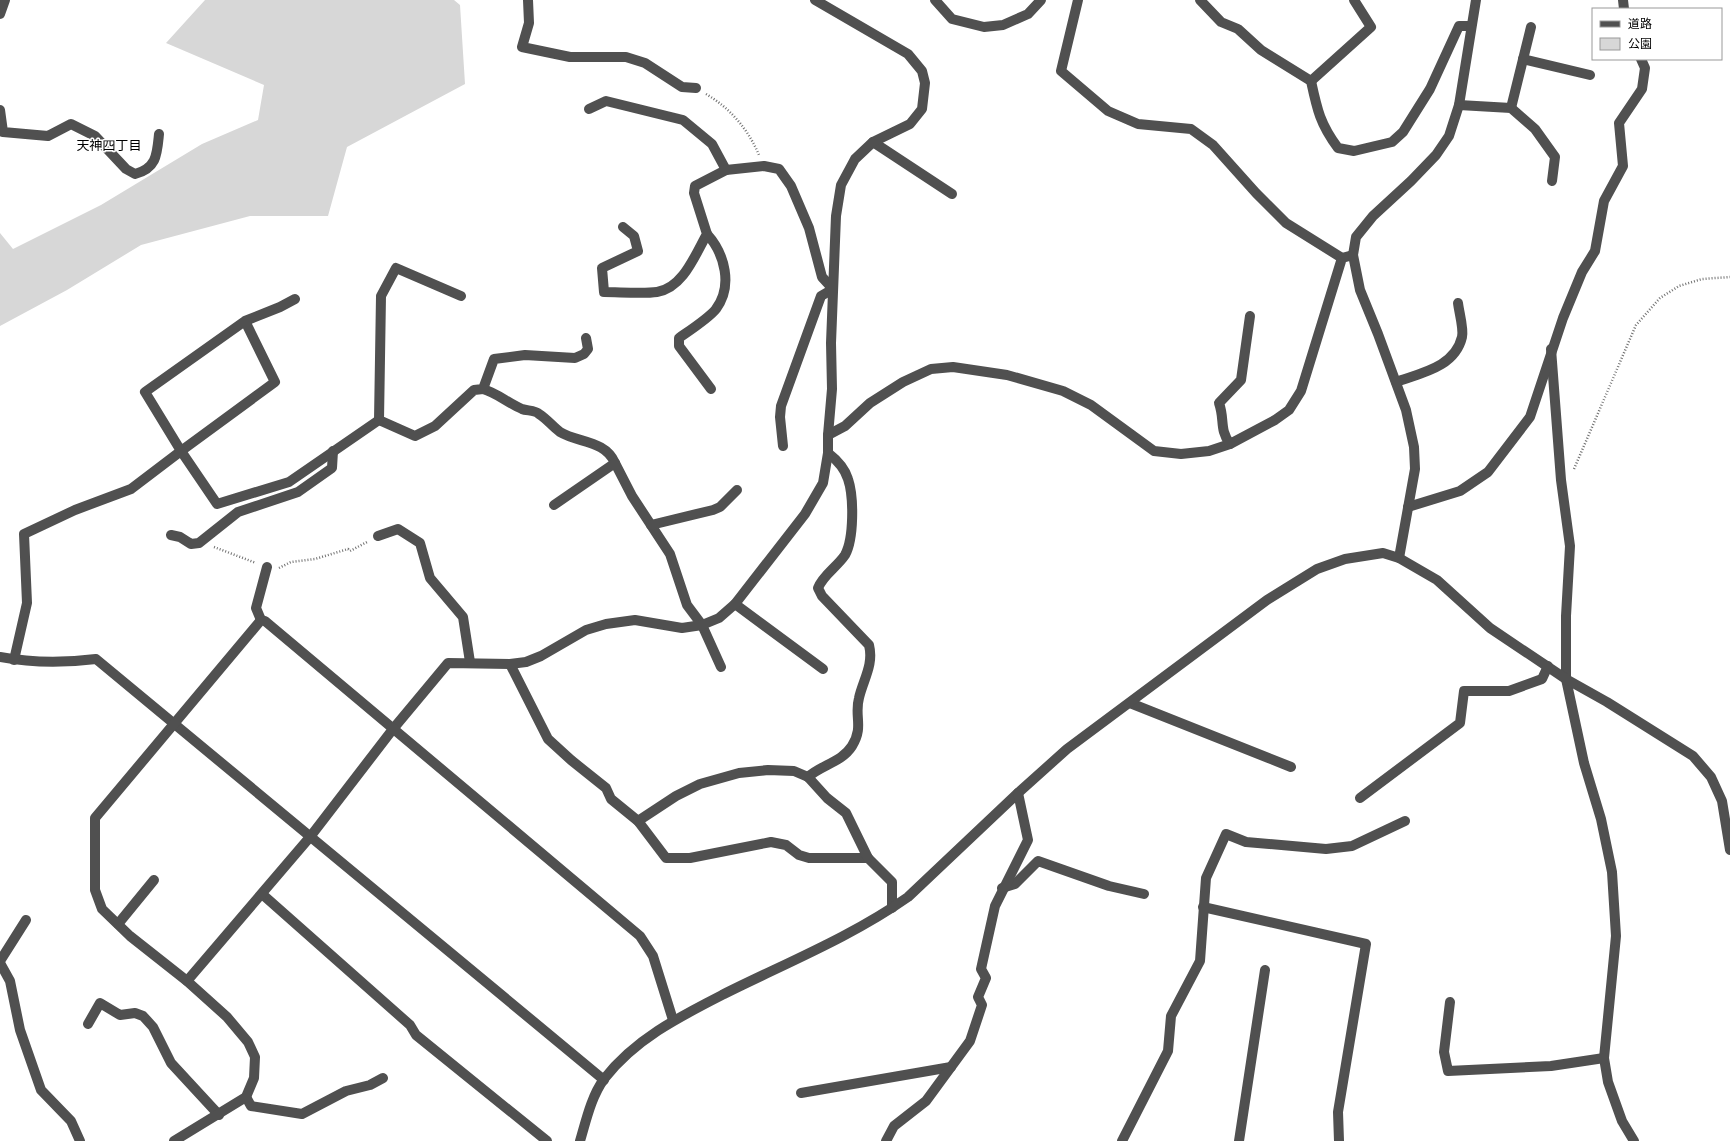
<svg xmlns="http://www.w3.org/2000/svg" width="1730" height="1141" viewBox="0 0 1730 1141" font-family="Raleway,'Noto Sans JP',sans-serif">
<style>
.green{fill:#d7d7d7}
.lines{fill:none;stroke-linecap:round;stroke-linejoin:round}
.path{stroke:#727272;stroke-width:2.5;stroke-dasharray:1 2;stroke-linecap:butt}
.minor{stroke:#505050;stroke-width:10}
.labels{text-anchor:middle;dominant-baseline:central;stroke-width:3;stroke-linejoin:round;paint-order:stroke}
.neighbourhood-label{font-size:13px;fill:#000;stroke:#fff}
</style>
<rect width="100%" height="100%" fill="#fff"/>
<path class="green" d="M205,0h249l6,5 5,79 -118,63 -19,69h-78l-109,29 -74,45 -67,36v-93l13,16 88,-44 101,-61 56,-24 6,-35 -98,-42z"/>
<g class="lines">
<g class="path">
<path d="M706,94c24,14 42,35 53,61"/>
<path d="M1574,469l62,-144 24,-27 19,-12 23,-7 28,-2"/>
<path d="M214,547l42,16"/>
<path d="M279,568l12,-6 24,-3 33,-10 2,2 17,-9"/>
</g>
<g class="minor">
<path d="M528,0l1,23 -7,24 48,10h56l19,6 37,24 14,1"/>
<path d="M935,0l17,19 32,8 19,-2 25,-11 13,-14"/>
<path d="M1078,0l-17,71 47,40 30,13 53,5 22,16 43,48 30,30 56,35"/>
<path d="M1200,0l21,22 17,7 23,21 50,31c6,28 9,43 27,67l16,3 38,-9 11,-10 27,-43 29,-63h12"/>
<path d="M1623,0l1,9"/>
<path d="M0,14l5,-14"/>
<path d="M1523,59l67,16"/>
<path d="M1311,81l60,-54 -17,-27"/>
<path d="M1459,105l52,3 24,21 20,28 -3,24"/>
<path d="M1511,108l20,-81"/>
<path d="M589,109l17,-8 77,19 29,24 14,26"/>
<path d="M0,110l3,22 45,4 23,-12 24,12 31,33 9,5c22,-6 22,-20 24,-40"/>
<path d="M873,142l79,52"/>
<path d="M623,227l11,9 4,15 -36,17 2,24c15,0 39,2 53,0 26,-4 38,-37 50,-58l-13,-41 1,-7 31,-16 38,-4 15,3 12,17 18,42 13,49 11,12 -12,7 -40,110 -1,11 3,29"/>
<path d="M707,234c18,20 26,52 9,75 -7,9 -27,22 -37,29v8l32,43"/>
<path d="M245,321l30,61 -94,69 -36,-59 100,-71 35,-14 15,-8"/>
<path d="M1551,349l10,131 9,66 -4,70v63l18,84 17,56 11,53 4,64 -12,122 4,24 14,39 12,20"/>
<path d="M1396,382c25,-9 59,-15 66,-45 2,-8 -3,-25 -4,-34"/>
<path d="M483,389c14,4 25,14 39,20 5,2 13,1 17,5 8,5 13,12 21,18 18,11 45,8 55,31"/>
<path d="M379,420l36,16 20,-10 39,-36 9,-1 11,-30 31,-4 50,3 9,-4 4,-5 -2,-11"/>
<path d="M828,435l17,-9 25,-23 33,-21 28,-13 22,-2 54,8 56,16 28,14 63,46 27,3 28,-3 21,-7 45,-24 14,-10 12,-19 41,-133 11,-3"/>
<path d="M1230,444c-11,-15 -5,-24 -11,-41l22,-23 9,-64"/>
<path d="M554,505l61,-42 17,33 38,58 17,51 15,20 19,42"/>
<path d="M1408,507l52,-16 28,-19 42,-55 33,-99 19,-46 13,-21 9,-50 19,-35 -4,-43 23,-34 3,-21 -4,-9"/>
<path d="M651,525l62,-15 7,-3 17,-17"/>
<path d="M171,535l9,2 11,7 8,-1 39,-31 60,-20 34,-24 1,-17"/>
<path d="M378,536l20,-7 22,14 10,35 33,39 7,45"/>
<path d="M1399,558l16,-89 -1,-22 -8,-37 -28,-76 -18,-44 -7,-35 3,-18 17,-21 38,-35 25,-26 13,-19 10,-31 17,-105"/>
<path d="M735,604l88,65"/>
<path d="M261,620l-5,-12 11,-41"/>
<path d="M0,657c32,6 64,6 96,2l508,421"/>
<path d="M14,660l13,-57 -3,-69 51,-24 56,-21 50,-38 36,53 72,-22 90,-62 2,-124 15,-28 65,28"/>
<path d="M510,664l38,75 23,21 35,28 5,11 27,22 28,37h24l81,-16 15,3 13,10 10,3h59l24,24v26"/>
<path d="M1130,703l161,64"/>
<path d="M808,777c13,-12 34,-15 44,-31 12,-19 2,-30 7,-48 4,-18 15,-33 10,-53l-47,-49 -4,-8c5,-13 19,-21 27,-33 9,-16 9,-58 3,-76 -3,-10 -11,-19 -20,-26"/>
<path d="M1360,798l100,-75 4,-32h45l33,-12 6,-13"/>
<path d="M638,821l38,-25 24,-12 39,-11 29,-3 26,1 14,6 19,21 19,15 22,45"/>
<path d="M1002,888l13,-4 23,-23 71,25 35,8"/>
<path d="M262,894l148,131 6,10 131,106"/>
<path d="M1203,907l163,37 -28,168 1,29"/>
<path d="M118,924l36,-44"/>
<path d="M0,961l26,-41"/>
<path d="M0,963l10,18 10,49 21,60 30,31 9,20"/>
<path d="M187,981l123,-144 83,-108 55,-66 62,1 16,-2 15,-6 45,-26 20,-6 29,-4 47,8 20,-3 17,-7 16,-14 70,-90 18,-31 5,-30v-18l4,-46 -1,-46 5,-127 5,-31 14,-26 18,-17 37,-18 12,-15 3,-26 -3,-12 -14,-17 -93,-54"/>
<path d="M1450,1002l-6,50 4,19 103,-5 53,-8"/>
<path d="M88,1024l12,-21 20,12 15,-2 8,3 10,11 18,36 48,52"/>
<path d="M801,1093l150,-26"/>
<path d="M246,1097l5,9 51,8 44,-23 24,-6 13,-7"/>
<path d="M174,1141l72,-44 8,-19 1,-21 -7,-15 -21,-25 -40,-36 -57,-45 -28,-27 -7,-19v-72l166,-198 4,1 375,315 13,20 20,64"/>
<path d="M580,1141c6,-20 11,-44 24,-62 31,-40 75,-62 120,-85 62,-31 127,-57 184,-97l110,-104 49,-44 200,-149 50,-31 28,-10 38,-6 16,5 38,22 53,48 76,51 41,23 86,54 18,21 11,24 8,49"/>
<path d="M886,1141l8,-15 32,-25 44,-60 12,-36 -4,-8 8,-19 -5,-9 14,-63 33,-66 -10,-47"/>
<path d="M1122,1141l46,-90 3,-35 29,-55 6,-83 20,-44 20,8 80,7 26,-3 53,-25"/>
<path d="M1239,1141l26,-171"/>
</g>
</g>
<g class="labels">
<g class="neighbourhood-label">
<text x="109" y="145">天神四丁目</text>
</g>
</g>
<rect x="1592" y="8" width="130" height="52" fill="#ffffff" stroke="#999999"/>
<rect x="1600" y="21" width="20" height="6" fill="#505050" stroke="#999999"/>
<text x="1628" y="28" font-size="12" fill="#000000">道路</text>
<rect x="1600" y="38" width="20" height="12" fill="#d7d7d7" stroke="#999999"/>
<text x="1628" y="48" font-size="12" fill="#000000">公園</text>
</svg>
